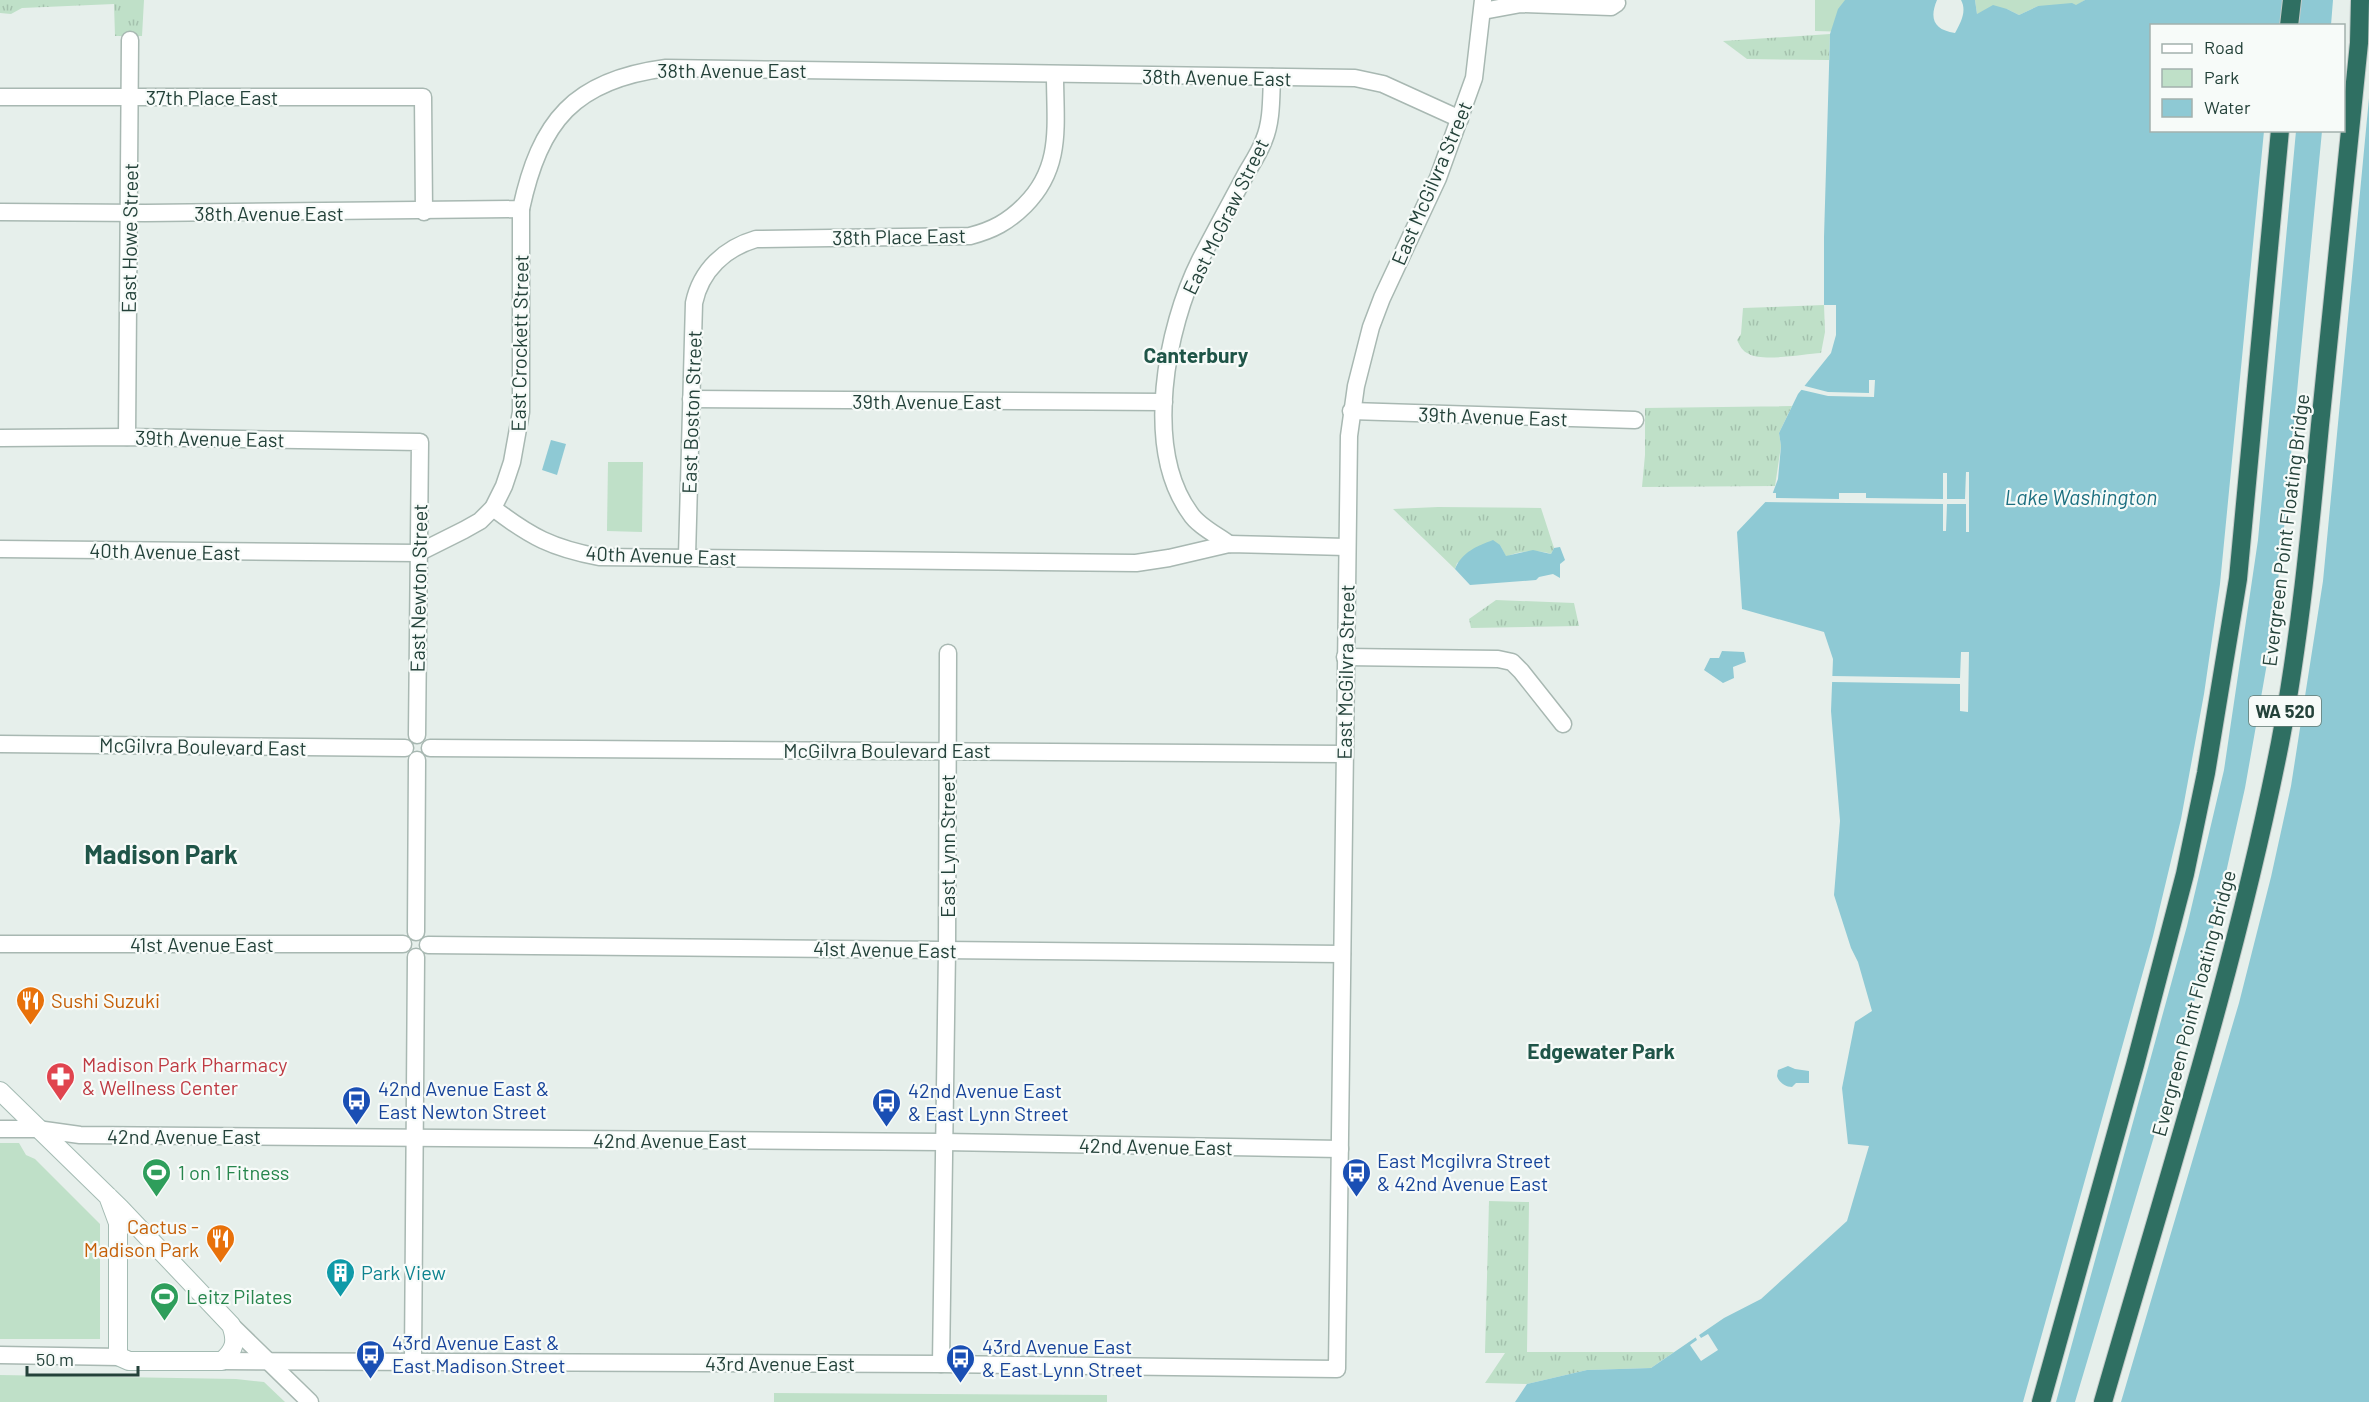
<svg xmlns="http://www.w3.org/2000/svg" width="2369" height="1402" viewBox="0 0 2369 1402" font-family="Barlow,sans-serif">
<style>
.grass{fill:url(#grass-tufts)}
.green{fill:#bfe0c8}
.water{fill:#8ec9d4;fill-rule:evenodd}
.pier{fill:#e6efeb}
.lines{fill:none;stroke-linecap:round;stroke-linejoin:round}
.street-casing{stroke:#a8b8b2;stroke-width:19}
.secondary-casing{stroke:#a4bbb3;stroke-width:20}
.highway-casing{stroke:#c2cac8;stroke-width:20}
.street{stroke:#fff;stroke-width:16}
.secondary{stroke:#fff;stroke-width:18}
.highway{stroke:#2f6f62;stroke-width:18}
.labels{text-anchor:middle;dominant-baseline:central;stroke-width:4.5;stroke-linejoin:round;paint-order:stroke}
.shield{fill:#f7fbf9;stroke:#637a73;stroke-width:1.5}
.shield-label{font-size:18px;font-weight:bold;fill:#24423a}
.street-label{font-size:20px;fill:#24423a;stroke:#f7fbf9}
.food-label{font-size:20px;fill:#c56008;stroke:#f7fbf9;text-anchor:start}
.health-label{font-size:20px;fill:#be3a42;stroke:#f7fbf9;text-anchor:start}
.transit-label{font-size:20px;fill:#164399;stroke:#f7fbf9;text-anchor:start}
.leisure-label{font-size:20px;fill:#27864d;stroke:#f7fbf9;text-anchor:start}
.culture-label{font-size:20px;fill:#0d838f;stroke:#f7fbf9;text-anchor:start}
.neighbourhood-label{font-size:21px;font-weight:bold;fill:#1f5548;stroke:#f7fbf9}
.water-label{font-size:21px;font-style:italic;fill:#1c6f80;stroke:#f7fbf9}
.district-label{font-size:26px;font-weight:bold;fill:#1f5548;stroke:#f7fbf9}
</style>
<defs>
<pattern id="grass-tufts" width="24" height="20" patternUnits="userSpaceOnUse" patternTransform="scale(1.5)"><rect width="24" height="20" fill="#bfe0c8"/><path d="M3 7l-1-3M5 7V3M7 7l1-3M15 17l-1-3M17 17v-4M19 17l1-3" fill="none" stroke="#a4c1ad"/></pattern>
</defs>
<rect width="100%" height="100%" fill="#e6efeb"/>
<g class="grass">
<path d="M0,0h144l-2,36h-27l-1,-32 -92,4 -11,6 -11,-1z"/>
<path d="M1830,34l-1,26 -82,-1 -24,-18z"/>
<path d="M1824,305l1,27 -4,21c-17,1 -58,9 -72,1 -7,-3 -9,-8 -12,-14l4,-6 2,-26z"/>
<path d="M1792,406l-13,27 2,13 -6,40 -133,1 3,-32v-47z"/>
<path d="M1438,507l103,1 13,40 -3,6c-12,-5 -33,-3 -45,3l-6,-12 -43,18 -2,6 -62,-60z"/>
<path d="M1496,600l78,3 5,23 -108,2 -2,-9z"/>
<path d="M1489,1201l40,1 -2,150h147l-23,16 -64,2 -60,14 -42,-1 20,-30h-20z"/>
</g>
<g class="green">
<path d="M1815,0h34v32l-34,-1z"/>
<path d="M1975,0h110l-9,6h-38l-19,9 -12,-6 -30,5z"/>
<path d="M608,462h35l-1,70 -35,-1z"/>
<path d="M0,1143h19l7,12 9,4 65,65v115h-100z"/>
<path d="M0,1375l236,4 28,3 21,20h-285z"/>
<path d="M774,1393l333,2v7h-333z"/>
</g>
<g class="water">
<path d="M1845,0h92c-8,19 -3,30 18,33 6,-11 12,-22 6,-33h14l2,14 16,-9 14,4 12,6 19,-9 34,-3 4,2 9,-5h284v1402h-854l12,-18 60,-14 64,-2 73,-50 37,-19 86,-78 22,-75 -21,-2 -6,-56 13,-66 17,-11 -14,-49 -7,-14 -17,-53 6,-74 -9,-110 2,-52 -9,-27 -82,-23 -5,-77 35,-37 6,-16 3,-33 -2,-13 19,-39 33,-41 5,-18v-30h-12v-68l6,-203 8,-25zM2152,26h192v104h-192z"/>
<path d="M551,440l15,4 -9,31 -15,-5z"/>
<path d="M1493,540l7,5 6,11 27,-6 18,4 3,-6 6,-1 5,13 -5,4v14l-7,-4 -14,3 -3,3 -66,5 -15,-16c7,-17 22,-23 38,-29z"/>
<path d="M1722,651l22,1 2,10 -13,5 1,11 -11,5 -19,-13 6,-12h9z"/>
<path d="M1788,1066l7,3 14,2v12h-13l-4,4c-6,0 -13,-4 -15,-11l1,-6z"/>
</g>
<g class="pier">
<path d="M2333,0h36v98l-46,483 -32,205 -20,91 -32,126 -118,399h-46l119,-400 22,-85 29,-129 24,-136 13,-103 40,-418 22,-1v-104l-13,-1z"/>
<path d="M2264,131h32l-38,409 -34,230 -37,156 -131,476h-33l130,-466 28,-117 23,-125 16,-110z"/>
<path d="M1869,380h6l-1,17 -46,-1 -30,-7 3,-4 27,7 41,1z"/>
<path d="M1966,472h3v60h-3v-28h-19l-1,27h-3v-27l-181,-2 7,-9h7v5l63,1v-6h27v5l77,1v-26h4v26h18z"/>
<path d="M1961,652h8l-1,60 -8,-1v-27l-128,-2v-6l128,2z"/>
<path d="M1697,1332l4,6 7,-4 10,16 -17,11 -11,-16 7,-5 -3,-6z"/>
</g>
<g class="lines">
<defs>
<g id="street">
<path d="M1483,11l38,-7 90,3 6,-4"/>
<path d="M0,97h423l1,115"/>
<path d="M0,212l145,1 376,-4c19,-88 53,-129 145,-141l689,10 28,6 77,35"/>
<path d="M691,399l473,3"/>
<path d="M1351,411l284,9"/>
<path d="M127,437l3,-397"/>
<path d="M0,438l127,-1 293,5 -3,293"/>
<path d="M493,508c38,29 59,40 106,49l537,6 33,-5 60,-14 117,3"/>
<path d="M1229,544c-12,-9 -31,-18 -39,-31 -47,-65 -24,-185 10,-253 15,-29 31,-58 47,-88 6,-10 13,-21 17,-32 8,-19 7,-42 8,-63"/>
<path d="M0,549l418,4 46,-23 16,-9 13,-13 11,-22 8,-24 9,-50v-203"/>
<path d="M687,556l7,-253c7,-33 31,-55 62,-64l214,-3c23,-6 38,-14 55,-31 38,-38 30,-80 30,-130"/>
<path d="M1345,657l153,2 14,3 9,9 42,53"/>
<path d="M0,744l405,4"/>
<path d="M430,748l914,6"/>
<path d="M416,932l1,-172"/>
<path d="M0,944h403"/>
<path d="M428,945l914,9"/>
<path d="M0,1129h37l43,6 863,7 397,7"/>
<path d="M231,1325l79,77"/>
<path d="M0,1355l120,2"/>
<path d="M222,1361l719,3 396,5 12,-933 7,-50 15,-59 11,-29 56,-120 36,-100 9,-78"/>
<path d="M413,1361l3,-404"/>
<path d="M941,1364l6,-414 1,-297"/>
</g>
<path id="secondary" d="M0,1091l120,117 111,117c6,16 4,25 -9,36h-93l-9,-4 -2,-5v-129l-10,-27"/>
<g id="highway">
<path d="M2289,26l3,-26"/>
<path d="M2041,1402l94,-337 50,-191 21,-101 32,-194 42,-449"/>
<path d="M2103,1402c63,-219 133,-436 177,-659 20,-105 30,-212 40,-318 13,-127 26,-254 39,-382l1,-43"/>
</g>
</defs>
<use href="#street" class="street-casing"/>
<use href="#secondary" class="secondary-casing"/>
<use href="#highway" class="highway-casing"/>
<use href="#street" class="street"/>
<use href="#secondary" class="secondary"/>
<use href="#highway" class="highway"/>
</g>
<defs>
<symbol id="restaurant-pin" viewBox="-11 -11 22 30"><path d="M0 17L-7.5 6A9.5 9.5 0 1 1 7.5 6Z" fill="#e8710a" stroke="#f7fbf9"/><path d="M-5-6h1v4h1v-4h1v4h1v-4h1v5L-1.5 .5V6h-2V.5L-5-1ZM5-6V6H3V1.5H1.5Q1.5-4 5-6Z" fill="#fff"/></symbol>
<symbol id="pharmacy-pin" viewBox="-11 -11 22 30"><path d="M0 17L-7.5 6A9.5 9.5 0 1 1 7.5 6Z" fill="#e0444e" stroke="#f7fbf9"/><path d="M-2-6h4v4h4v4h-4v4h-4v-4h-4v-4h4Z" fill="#fff"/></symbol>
<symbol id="bus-pin" viewBox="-11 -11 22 30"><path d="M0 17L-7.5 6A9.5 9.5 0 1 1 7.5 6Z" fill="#1a4fb4" stroke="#f7fbf9"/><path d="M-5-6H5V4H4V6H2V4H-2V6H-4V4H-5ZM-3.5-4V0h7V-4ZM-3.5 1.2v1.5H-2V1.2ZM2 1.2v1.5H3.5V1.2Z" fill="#fff"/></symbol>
<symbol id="stadium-pin" viewBox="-11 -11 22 30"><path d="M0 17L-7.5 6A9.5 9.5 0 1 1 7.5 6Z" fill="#2e9e5b" stroke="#f7fbf9"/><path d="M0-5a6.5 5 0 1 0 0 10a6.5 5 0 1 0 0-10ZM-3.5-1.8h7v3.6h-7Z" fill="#fff"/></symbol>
<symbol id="building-pin" viewBox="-11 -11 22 30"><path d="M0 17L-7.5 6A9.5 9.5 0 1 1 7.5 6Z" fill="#0f9aa8" stroke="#f7fbf9"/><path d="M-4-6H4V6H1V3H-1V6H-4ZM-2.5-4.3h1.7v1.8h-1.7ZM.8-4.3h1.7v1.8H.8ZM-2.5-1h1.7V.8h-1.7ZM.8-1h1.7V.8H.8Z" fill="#fff"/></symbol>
</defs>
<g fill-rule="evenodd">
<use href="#restaurant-pin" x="14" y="984" width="33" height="45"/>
<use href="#pharmacy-pin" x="44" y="1060" width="33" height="45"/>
<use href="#bus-pin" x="340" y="1084" width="33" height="45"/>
<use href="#bus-pin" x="870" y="1086" width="33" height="45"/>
<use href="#stadium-pin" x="140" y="1156" width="33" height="45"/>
<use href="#bus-pin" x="1340" y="1156" width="33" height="45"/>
<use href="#restaurant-pin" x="204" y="1222" width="33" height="45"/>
<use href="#building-pin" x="324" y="1256" width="33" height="45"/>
<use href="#stadium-pin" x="148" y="1280" width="33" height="45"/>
<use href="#bus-pin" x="354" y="1338" width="33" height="45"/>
<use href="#bus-pin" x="944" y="1342" width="33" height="45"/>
</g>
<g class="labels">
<rect class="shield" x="2249" y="696" width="72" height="30" rx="4.5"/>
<g class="shield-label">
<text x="2285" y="711">WA 520</text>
</g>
<g class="street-label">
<text x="732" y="70">38th Avenue East</text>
<text transform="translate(1217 77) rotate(1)">38th Avenue East</text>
<text x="212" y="97">37th Place East</text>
<text transform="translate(1431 183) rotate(-67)">East McGilvra Street</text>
<text x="269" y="213">38th Avenue East</text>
<text transform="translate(1225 216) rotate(-64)">East McGraw Street</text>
<text transform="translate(899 236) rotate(-1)">38th Place East</text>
<text transform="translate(129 238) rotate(-89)">East Howe Street</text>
<text transform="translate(519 343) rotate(-89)">East Crockett Street</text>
<text x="927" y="401">39th Avenue East</text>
<text transform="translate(691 412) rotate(-88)">East Boston Street</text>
<text transform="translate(1493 416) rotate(2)">39th Avenue East</text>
<text transform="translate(210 438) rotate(1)">39th Avenue East</text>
<text transform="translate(2285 530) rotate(-83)">Evergreen Point Floating Bridge</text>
<text transform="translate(165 551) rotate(1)">40th Avenue East</text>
<text transform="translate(661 555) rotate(2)">40th Avenue East</text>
<text transform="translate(418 588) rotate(-89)">East Newton Street</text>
<text transform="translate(1345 672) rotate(-89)">East McGilvra Street</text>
<text transform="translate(203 746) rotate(1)">McGilvra Boulevard East</text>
<text x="887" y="750">McGilvra Boulevard East</text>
<text transform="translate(947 846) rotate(-90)">East Lynn Street</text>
<text x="202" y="944">41st Avenue East</text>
<text transform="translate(885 949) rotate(1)">41st Avenue East</text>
<text transform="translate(2193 1003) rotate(-75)">Evergreen Point Floating Bridge</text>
<text x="184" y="1136">42nd Avenue East</text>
<text x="670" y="1140">42nd Avenue East</text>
<text transform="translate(1156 1146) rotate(1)">42nd Avenue East</text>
<text x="780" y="1363">43rd Avenue East</text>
</g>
<g class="food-label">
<text x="51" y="1000">Sushi Suzuki</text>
<text x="199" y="1226" text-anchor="end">Cactus -<tspan x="199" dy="23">Madison Park</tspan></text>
</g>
<g class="health-label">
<text x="82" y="1064">Madison Park Pharmacy<tspan x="82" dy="23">&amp; Wellness Center</tspan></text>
</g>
<g class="transit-label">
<text x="378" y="1088">42nd Avenue East &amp;<tspan x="378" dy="23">East Newton Street</tspan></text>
<text x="908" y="1090">42nd Avenue East<tspan x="908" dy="23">&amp; East Lynn Street</tspan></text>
<text x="1377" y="1160">East Mcgilvra Street<tspan x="1377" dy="23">&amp; 42nd Avenue East</tspan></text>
<text x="392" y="1342">43rd Avenue East &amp;<tspan x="392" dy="23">East Madison Street</tspan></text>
<text x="982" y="1346">43rd Avenue East<tspan x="982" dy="23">&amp; East Lynn Street</tspan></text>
</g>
<g class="leisure-label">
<text x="178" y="1172">1 on 1 Fitness</text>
<text x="186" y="1296">Leitz Pilates</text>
</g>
<g class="culture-label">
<text x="361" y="1272">Park View</text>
</g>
<g class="neighbourhood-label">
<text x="1196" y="354">Canterbury</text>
<text x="1601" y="1050">Edgewater Park</text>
</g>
<g class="water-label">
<text x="2081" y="496">Lake Washington</text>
</g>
<g class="district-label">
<text x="161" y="853">Madison Park</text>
</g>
</g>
<rect x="2150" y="24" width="195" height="108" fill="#f7fbf9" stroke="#a3b1ad" stroke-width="1.5"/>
<rect x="2162" y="44" width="30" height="9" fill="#ffffff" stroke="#a3b1ad" stroke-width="1.5"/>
<text x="2204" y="54" font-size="18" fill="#24423a">Road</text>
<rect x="2162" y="69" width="30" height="18" fill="#bfe0c8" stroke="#a3b1ad" stroke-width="1.5"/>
<text x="2204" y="84" font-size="18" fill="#24423a">Park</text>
<rect x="2162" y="99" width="30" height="18" fill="#8ec9d4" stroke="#a3b1ad" stroke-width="1.5"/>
<text x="2204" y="114" font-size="18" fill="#24423a">Water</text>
<path d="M27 1366v9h111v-9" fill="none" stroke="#24423a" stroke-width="3"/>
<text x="36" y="1366" font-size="18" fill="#24423a" stroke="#f7fbf9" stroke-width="4.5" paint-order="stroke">50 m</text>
</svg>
